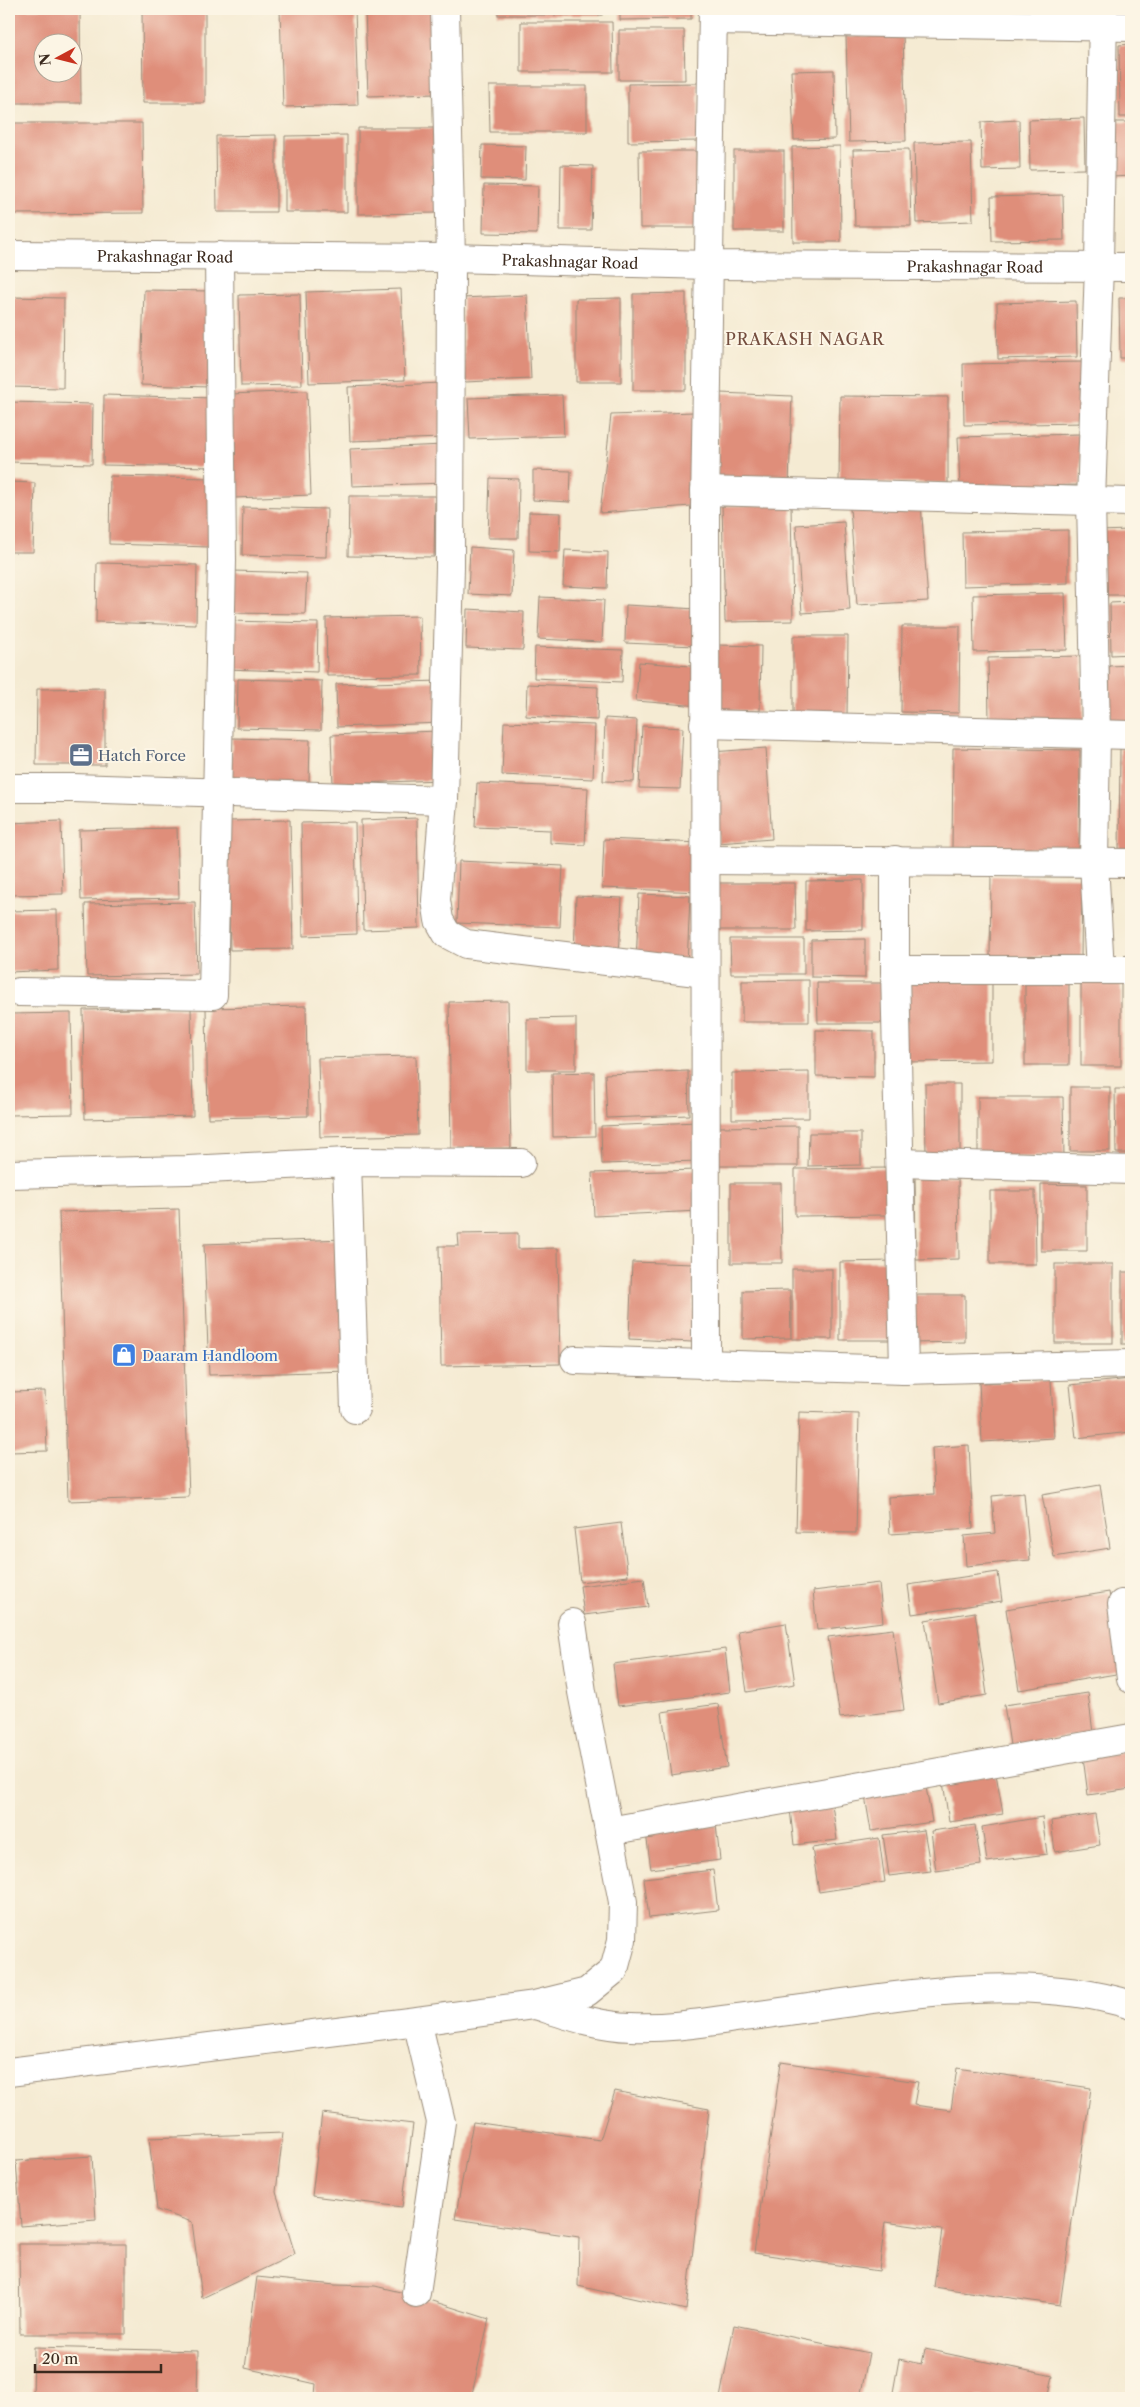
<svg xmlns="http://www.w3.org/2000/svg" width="1140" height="2407" viewBox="0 0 1140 2407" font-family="'Libre Caslon Text',serif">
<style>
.building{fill:#df8e7a;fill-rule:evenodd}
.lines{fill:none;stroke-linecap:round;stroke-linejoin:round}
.minor-casing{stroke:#988a78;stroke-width:30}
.minor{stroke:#fff;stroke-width:28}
.labels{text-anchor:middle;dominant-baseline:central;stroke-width:4;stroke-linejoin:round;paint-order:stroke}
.street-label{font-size:15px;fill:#3b2a1e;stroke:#fcf5e5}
.service-label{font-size:15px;fill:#4e5e75;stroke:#fcf5e5;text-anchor:start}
.shop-label{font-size:15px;fill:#366cbe;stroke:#fcf5e5;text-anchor:start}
.neighbourhood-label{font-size:16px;letter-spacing:1px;fill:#744d3e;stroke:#fcf5e5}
</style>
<rect width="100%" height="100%" fill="#fcf5e5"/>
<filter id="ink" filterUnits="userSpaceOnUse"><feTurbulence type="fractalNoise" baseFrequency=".02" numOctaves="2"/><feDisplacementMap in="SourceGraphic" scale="10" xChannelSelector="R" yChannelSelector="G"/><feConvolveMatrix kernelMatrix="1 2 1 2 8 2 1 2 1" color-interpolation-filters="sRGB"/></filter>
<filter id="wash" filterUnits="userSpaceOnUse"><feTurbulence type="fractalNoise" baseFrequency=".0096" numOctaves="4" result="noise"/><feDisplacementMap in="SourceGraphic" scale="20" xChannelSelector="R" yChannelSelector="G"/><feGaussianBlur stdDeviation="1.12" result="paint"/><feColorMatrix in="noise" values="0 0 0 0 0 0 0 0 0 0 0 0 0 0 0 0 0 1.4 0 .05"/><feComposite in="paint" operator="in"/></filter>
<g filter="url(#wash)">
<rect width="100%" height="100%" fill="#f5ebd3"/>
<g id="blocks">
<g class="building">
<path d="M9,9h71l1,94h-72zM42,42h30v30h-30z"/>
<path d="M142,9h63v94h-62z"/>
<path d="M280,9h75l3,96 -75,2z"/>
<path d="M365,9h67l3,85 -67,2z"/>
<rect x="498" y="9" width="104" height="6"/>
<path d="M620,9h71v10l-71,1z"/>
<path d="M521,22h91l1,50h-92z"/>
<path d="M619,30h65l1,50h-66z"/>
<path d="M903,35l3,106 -57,1 -3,-106z"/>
<path d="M1131,44v73h-11l-1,-72z"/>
<path d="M834,70l1,69 -41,1 -3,-69z"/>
<path d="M698,83l1,58 -71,1v-58z"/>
<path d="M489,86h98v46h-97z"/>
<path d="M1084,118l1,51 -55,1 -1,-50z"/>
<path d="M1019,120l1,49 -38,1 -1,-48z"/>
<path d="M1111,122h20v54l-19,1z"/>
<path d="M9,123h133l1,90 -134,1z"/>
<path d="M358,128h80v85l-80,1z"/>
<path d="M276,135v77h-59l-1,-76z"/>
<path d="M347,135v77h-62v-76z"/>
<path d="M971,142l2,79 -57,2 -2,-80z"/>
<path d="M482,145l44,1 -1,34 -44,-1z"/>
<path d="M840,146l1,96h-48l-1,-95z"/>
<path d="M909,149l2,77h-56l-2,-76z"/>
<path d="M639,151h57l1,77h-57z"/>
<rect x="734" y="151" width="50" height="80"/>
<path d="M561,165l32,1 -2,64h-31z"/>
<path d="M1128,181h3v58h-2z"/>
<path d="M484,185l54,1 -1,48 -54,-1z"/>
<path d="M1063,195l1,45 -72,1 -1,-44z"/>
<path d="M401,289l4,91 -96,3 -3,-91z"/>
<path d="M144,290l68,1 -2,96 -69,-2z"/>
<path d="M686,293v97h-53v-96z"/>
<path d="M300,294l2,91 -61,1 -2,-91z"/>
<path d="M527,295l4,84 -66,3 -3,-84z"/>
<path d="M9,297l55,1 -1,90 -54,-1z"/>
<path d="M621,298v84h-45v-83z"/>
<path d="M1119,298h12v60h-11z"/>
<path d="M1076,301l1,56 -79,2 -1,-56z"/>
<path d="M1084,362l1,61 -121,2 -1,-61z"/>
<path d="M442,383l2,55 -94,3 -2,-54z"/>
<path d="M307,391l4,104 -77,3 -4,-104z"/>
<path d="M720,393l72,3 -3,89 -72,-3z"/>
<path d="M104,395l111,3 -2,69 -110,-2z"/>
<path d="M562,395l2,41 -94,3 -2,-41z"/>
<path d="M840,396l108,1v86l-109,-1z"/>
<path d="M9,402l84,2 -1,60 -83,-2z"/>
<path d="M694,412l10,93 -104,8 11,-98z"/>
<path d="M1080,434l1,51 -121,3 -2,-51z"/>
<path d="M444,445l2,38 -94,3 -2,-37z"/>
<path d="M533,470l38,1 -1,31 -37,-2z"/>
<path d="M110,476l102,2 -2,69 -101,-3z"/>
<path d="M490,478l29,1 -1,59h-30z"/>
<path d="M9,482l26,1 -2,69h-24z"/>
<path d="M349,496h86l-1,61 -86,-1z"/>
<path d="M921,503l7,98 -71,4 -7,-97z"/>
<path d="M791,504l2,117 -68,1 -3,-116z"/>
<path d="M243,507l84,2 -1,48 -84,-2z"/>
<path d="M529,512l32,1 -1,39 -31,-1z"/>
<path d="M844,522l6,88 -48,3 -6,-88z"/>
<path d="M1068,530v53l-105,3 -1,-54z"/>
<path d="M1131,530v65h-34l-1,-64z"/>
<path d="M470,547l44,3 -2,46 -44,-2z"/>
<path d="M565,550l43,2 -1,36 -44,-2z"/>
<path d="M97,563l100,2 -1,60 -100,-3z"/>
<path d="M232,571l75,2 -2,41 -75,-1z"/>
<path d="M1065,593l2,57 -93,2 -1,-57z"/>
<path d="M540,597l64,3 -2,42 -64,-3z"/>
<path d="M1131,602v52l-20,1 -1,-52z"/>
<path d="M626,605l71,4 -2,37 -70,-3z"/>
<path d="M467,609l57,3 -1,38 -57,-2z"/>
<path d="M420,616l1,59 -94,1 -1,-58z"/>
<path d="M227,621l91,2 -1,49 -92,-3z"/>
<path d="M902,626h58l-1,87 -58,-1z"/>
<path d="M793,636h55l-1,81h-54z"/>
<path d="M716,645l45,1 -1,65 -44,-1z"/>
<path d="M535,647l88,3 -1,32 -88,-4z"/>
<path d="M1082,656l2,64 -95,2 -1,-64z"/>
<path d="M639,662l64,5 -3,39 -64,-5z"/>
<path d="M1131,665v58l-21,1 -1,-58z"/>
<path d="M238,679l84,2 -1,49 -84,-2z"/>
<path d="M440,681l1,42 -104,4 -1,-43z"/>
<path d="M527,684l71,3 -1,33 -71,-4z"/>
<path d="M105,688v77h-69l1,-76z"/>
<path d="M605,718l32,2 -3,62 -31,-1z"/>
<path d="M504,722l91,3 -2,54 -91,-4z"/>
<path d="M642,726l41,2 -3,61 -41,-1z"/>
<path d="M438,731l2,49 -107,4 -2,-49z"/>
<path d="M232,738l78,2 -1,45 -78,-2z"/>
<path d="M766,748l6,91 -54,4 -6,-91z"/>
<path d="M953,748l127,2 -1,100 -127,-2z"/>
<path d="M1120,748h11v107l-12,-1z"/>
<path d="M477,783l111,5 -3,57 -35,-2v-13l-75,-3z"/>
<path d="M417,818l2,110 -56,2 -2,-110z"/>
<path d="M290,820l3,129 -63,1 -3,-129z"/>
<path d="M61,821l2,73 -54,1v-72z"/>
<path d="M355,822l2,112 -54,2 -2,-113z"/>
<path d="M177,828l2,70 -98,2 -2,-70z"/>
<path d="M604,839l98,4 -2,49 -98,-4z"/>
<path d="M459,861l104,5 -3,61 -103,-4z"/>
<path d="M991,876l91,1 -1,81 -91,-2z"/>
<path d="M863,880v50l-57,1v-50z"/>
<path d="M710,883h85l1,47h-86z"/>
<path d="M639,894l51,2 -3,70 -51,-2z"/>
<path d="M576,896l46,2 -3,60 -45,-2z"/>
<path d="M195,902l2,72 -110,2 -2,-72z"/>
<path d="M57,910l1,60 -49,2v-61z"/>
<path d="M730,939h74v35h-73z"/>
<path d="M865,939v39l-54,-1v-37z"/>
<path d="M902,979l90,1v81l-90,1z"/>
<rect x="1025" y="979" width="44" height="86"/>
<path d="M809,980v42h-67v-41z"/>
<rect x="1081" y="981" width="40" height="85"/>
<path d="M817,983h75l-1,40h-73z"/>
<path d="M508,1001l3,147 -60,1 -2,-147z"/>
<path d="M306,1006l2,110 -100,2 -2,-110z"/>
<path d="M191,1008l2,108 -108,3 -2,-109z"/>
<path d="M71,1013l2,101 -64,1v-101z"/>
<path d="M576,1018v52h-49v-51z"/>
<path d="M816,1030l58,1v46l-58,-1z"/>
<path d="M416,1056l2,79 -98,2 -2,-79z"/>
<path d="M688,1071l1,44 -82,3 -2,-44z"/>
<path d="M594,1072l1,64 -42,1 -1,-64z"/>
<path d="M809,1072v46l-77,1v-46z"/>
<path d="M925,1084h35v73h-34z"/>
<rect x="1070" y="1087" width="40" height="64"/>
<path d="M1115,1089h16v64h-15z"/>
<path d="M978,1097h85l1,60h-86z"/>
<path d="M698,1122l1,39 -97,3 -1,-38z"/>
<path d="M798,1126v40h-83l1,-39z"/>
<path d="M809,1133h52v32l-53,1z"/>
<path d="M889,1168v47l-94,1v-47z"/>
<path d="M698,1170l2,41 -106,5 -2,-43z"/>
<path d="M915,1176h43l1,83 -43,1z"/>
<path d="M731,1183h50l1,80h-51z"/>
<path d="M1041,1184l46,1v66h-46z"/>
<path d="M990,1191h45l1,73h-46z"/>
<path d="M179,1209l10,288 -121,4 -9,-289z"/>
<path d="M518,1233v16l40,-1 2,116 -119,2 -2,-120h20l-1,-12z"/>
<path d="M345,1239l5,132 -141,4 -5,-131z"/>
<path d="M894,1261l1,79h-55v-78z"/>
<path d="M632,1262l62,2 -2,78 -63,-3z"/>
<rect x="1055" y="1264" width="58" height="79"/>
<rect x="792" y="1269" width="40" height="70"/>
<rect x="1122" y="1272" width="9" height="72"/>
<path d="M790,1290l1,48 -48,1v-48z"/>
<path d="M911,1295h54v47l-54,1z"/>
<path d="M1131,1379v53l-55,6 -6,-53z"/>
<path d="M1051,1380l3,58 -72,4 -3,-59z"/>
<path d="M45,1391l2,60 -38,1v-60z"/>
<path d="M799,1412l60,2 -3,119 -60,-1z"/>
<path d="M969,1445l4,84 -83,5 -2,-37 46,-3 -2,-46z"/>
<path d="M1100,1485l10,63 -56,9 -12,-62z"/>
<path d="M1024,1493l6,67 -64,6 -2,-30 31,-3 -3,-37z"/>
<path d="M621,1523l7,53 -48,6 -6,-53z"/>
<path d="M998,1572l4,29 -90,13 -4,-29z"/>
<path d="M644,1578l4,29 -64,8 -4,-29z"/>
<path d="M879,1583l4,39 -66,8 -4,-39z"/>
<path d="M1109,1592l13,81 -103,17 -13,-81z"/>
<path d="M975,1612l12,83 -49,8 -13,-83z"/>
<path d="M786,1623l9,61 -48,8 -9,-61z"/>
<path d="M893,1629l11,81 -64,8 -12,-81z"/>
<path d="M725,1649l5,43 -112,14 -5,-42z"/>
<path d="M1088,1693l5,40 -83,12 -6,-40z"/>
<path d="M718,1704l9,63 -56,8 -9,-63z"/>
<path d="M1131,1751v38l-43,6 -5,-38z"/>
<path d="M996,1774l7,40 -54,8 -6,-40z"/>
<path d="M926,1787l6,35 -61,9 -6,-35z"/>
<path d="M832,1804l5,36 -43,5 -4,-36z"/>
<path d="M1095,1814l5,31 -45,7 -4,-31z"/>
<path d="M1042,1817l5,37 -60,8 -5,-35z"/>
<path d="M716,1825l4,35 -69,9 -5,-36z"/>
<path d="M975,1825l6,40 -45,6 -5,-40z"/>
<path d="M924,1830l7,41 -42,5 -6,-41z"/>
<path d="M879,1838l6,44 -66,10 -7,-44z"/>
<path d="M713,1870l5,40 -69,8 -5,-40z"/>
<path d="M781,2062l137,20 -4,23 37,5 6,-42 134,20 -31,217 -126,-18 8,-57 -57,-8 -6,49 -125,-18z"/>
<path d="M615,2091l94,18 -23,201 -108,-24 1,-49 -124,-18 18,-97 127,18z"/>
<path d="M322,2113l91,11 -11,83 -90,-11z"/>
<path d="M283,2133l-7,59 19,62 -93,44 -10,-76 -35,-12 -8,-72z"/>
<path d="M92,2156l4,64 -75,6 -5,-65z"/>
<path d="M19,2244h107v90h-106z"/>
<path d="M257,2277l78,8 40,1 38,9 76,24 -18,79h-147l-9,-3 1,-11 -71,-16z"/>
<path d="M734,2325l135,28 -9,45h-140z"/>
<path d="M34,2347l164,4 -1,47h-164z"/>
<path d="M925,2349l128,27 -5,22h-156l7,-39 23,5z"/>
</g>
</g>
</g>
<g filter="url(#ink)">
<use href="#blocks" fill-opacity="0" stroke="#988a78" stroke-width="1"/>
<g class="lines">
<defs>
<g id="minor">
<path d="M445,9l6,249 -1,309 -6,233 -8,100 3,20 8,14 19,10 239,29"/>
<path d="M713,20l418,7"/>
<path id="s1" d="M9,255l442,3 257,7 423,2"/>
<path d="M705,491l426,11"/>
<path d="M704,724l427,11"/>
<path d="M9,788h64l371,12"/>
<path d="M707,860l424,3"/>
<path d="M895,860v110l9,400"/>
<path d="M895,970h236"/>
<path d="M1100,970l-6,-107 2,-129 -5,-233 8,-235 4,-257"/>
<path d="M19,992l194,3 9,-435 -3,-304"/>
<path d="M347,1162l8,247"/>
<path d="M900,1163l231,7"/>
<path d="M9,1174l179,-4 159,-8 174,1"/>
<path d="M575,1360l329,10 227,-6"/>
<path d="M706,1366l-1,-860 8,-497"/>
<path d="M1122,1604l9,75"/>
<path d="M609,1831l522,-93"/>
<path d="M535,2005c32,10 62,21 96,22 38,2 76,-5 113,-10 121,-15 270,-49 387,-12"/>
<path d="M9,2072l408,-51 117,-16 53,-13 27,-22 8,-30 1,-38 -41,-210 -10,-69"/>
<path d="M416,2293l25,-171 -24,-101"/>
</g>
</defs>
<use href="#minor" class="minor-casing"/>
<use href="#minor" class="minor"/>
</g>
</g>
<defs>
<symbol id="office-square" viewBox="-11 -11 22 22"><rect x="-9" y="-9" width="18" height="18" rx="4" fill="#5c6f8a" stroke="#fcf5e5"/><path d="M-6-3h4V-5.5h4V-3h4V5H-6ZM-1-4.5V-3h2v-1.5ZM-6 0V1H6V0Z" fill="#fff"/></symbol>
<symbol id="shop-square" viewBox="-11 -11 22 22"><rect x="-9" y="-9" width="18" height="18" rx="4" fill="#3f7fe0" stroke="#fcf5e5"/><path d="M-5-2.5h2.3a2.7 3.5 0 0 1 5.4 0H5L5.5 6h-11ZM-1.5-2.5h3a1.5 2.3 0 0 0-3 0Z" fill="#fff"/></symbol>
</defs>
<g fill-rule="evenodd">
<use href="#office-square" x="67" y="741" width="28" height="28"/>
<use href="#shop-square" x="110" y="1341" width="28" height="28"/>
</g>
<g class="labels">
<g class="street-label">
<text stroke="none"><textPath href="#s1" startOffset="156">Prakashnagar Road</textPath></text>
<text stroke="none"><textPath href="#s1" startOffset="561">Prakashnagar Road</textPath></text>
<text stroke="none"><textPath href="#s1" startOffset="966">Prakashnagar Road</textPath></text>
</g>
<g class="service-label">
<text x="98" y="755">Hatch Force</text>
</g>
<g class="shop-label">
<text x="142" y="1355">Daaram Handloom</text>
</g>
<g class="neighbourhood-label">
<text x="805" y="339">PRAKASH NAGAR</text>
</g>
</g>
<rect width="1140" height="2407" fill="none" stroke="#fcf5e5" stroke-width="30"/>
<g transform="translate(58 58) rotate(263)"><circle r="24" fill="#fcf5e5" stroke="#afa495"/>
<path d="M0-4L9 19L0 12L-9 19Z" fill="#c8321e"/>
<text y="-8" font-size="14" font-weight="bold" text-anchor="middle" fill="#3b2a1e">N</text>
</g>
<path d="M35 2364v8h126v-8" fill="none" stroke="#3b2a1e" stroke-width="2.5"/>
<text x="42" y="2364" font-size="15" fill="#3b2a1e" stroke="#fcf5e5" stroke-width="4" paint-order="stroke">20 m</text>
</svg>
